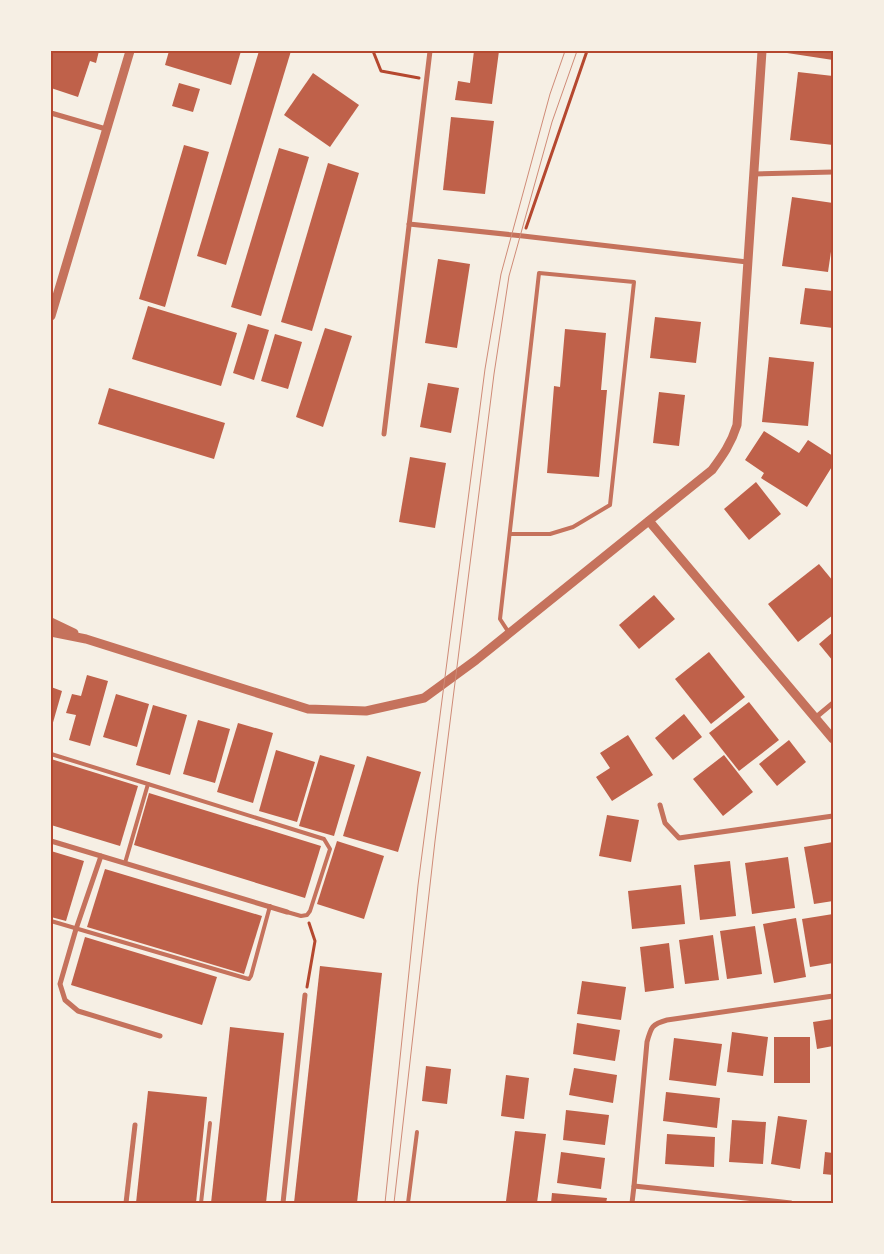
<svg xmlns="http://www.w3.org/2000/svg" width="884" height="1254" viewBox="0 0 884 1254" font-family="'Sofia Sans Condensed',sans-serif">
<style>
.building{fill:#bf614a}
.lines{fill:none;stroke-linecap:round;stroke-linejoin:round}
.path{stroke:#b5482f;stroke-width:3}
.service{stroke:#c5725c;stroke-width:4}
.minor{stroke:#c5725c;stroke-width:5}
.tertiary{stroke:#c5725c;stroke-width:9}
.tram{stroke:#cf8b77;stroke-width:1}
.neatline{fill:none;stroke:#b5482f;stroke-width:2}
</style>
<rect width="100%" height="100%" fill="#f6efe4"/>
<g class="building">
<path d="M51,51h48l-3,12 -6,-2 -12,36 -27,-9z"/>
<path d="M169,51h72l-10,34 -66,-20z"/>
<path d="M259,51h32l-65,214 -29,-9z"/>
<path d="M474,51h25l-7,53 -37,-4 3,-19 12,2z"/>
<path d="M787,51h46v9l-46,-7z"/>
<path d="M798,72l35,4v69l-43,-5z"/>
<path d="M313,73l46,32 -29,42 -46,-32z"/>
<path d="M179,83l21,6 -7,23 -21,-6z"/>
<path d="M451,117l43,4 -9,73 -42,-4z"/>
<path d="M184,145l25,7 -44,155 -26,-8z"/>
<path d="M279,148l30,9 -48,159 -30,-9z"/>
<path d="M328,163l31,10 -47,158 -31,-9z"/>
<path d="M792,197l41,6v35l-5,34 -46,-6z"/>
<path d="M438,259l32,5 -13,84 -32,-5z"/>
<path d="M805,288l28,3v37l-33,-4z"/>
<path d="M148,306l89,27 -16,53 -89,-27z"/>
<path d="M655,317l46,5 -5,41 -46,-5z"/>
<path d="M248,324l21,6 -15,50 -21,-7z"/>
<path d="M325,328l27,8 -29,91 -27,-10z"/>
<path d="M565,329l41,4 -5,57h6l-8,87 -52,-4 7,-87 6,1z"/>
<path d="M275,334l27,8 -14,47 -27,-8z"/>
<path d="M769,357l45,5 -6,64 -46,-4z"/>
<path d="M428,383l31,5 -8,45 -31,-6z"/>
<path d="M109,388l116,35 -11,36 -116,-35z"/>
<path d="M659,392l26,3 -6,51 -26,-3z"/>
<path d="M764,431l35,22 9,-13 25,16v9l-26,42 -46,-29 3,-5 -19,-13z"/>
<path d="M410,457l36,6 -11,65 -36,-6z"/>
<path d="M756,482l25,32 -32,26 -25,-31z"/>
<path d="M819,564l14,17v34l-35,27 -30,-38z"/>
<path d="M654,595l21,24 -36,30 -20,-24z"/>
<path d="M833,632v29l-14,-17z"/>
<path d="M709,652l36,45 -34,27 -36,-45z"/>
<path d="M87,675l21,6 -18,65 -21,-6 7,-25 -10,-2 6,-19 9,2z"/>
<path d="M51,687l11,4 -10,35h-1z"/>
<path d="M116,694l33,10 -12,43 -34,-10z"/>
<path d="M749,702l30,38 -40,31 -30,-38z"/>
<path d="M153,705l34,10 -17,60 -34,-10z"/>
<path d="M684,714l18,23 -29,23 -18,-22z"/>
<path d="M198,720l32,9 -15,54 -32,-9z"/>
<path d="M238,723l35,10 -20,70 -36,-11z"/>
<path d="M628,735l25,40 -41,26 -16,-24 14,-9 -10,-15z"/>
<path d="M789,740l17,22 -29,24 -18,-22z"/>
<path d="M276,750l39,12 -18,60 -38,-11z"/>
<path d="M320,755l35,10 -21,71 -35,-10z"/>
<path d="M724,755l29,37 -30,24 -30,-37z"/>
<path d="M367,756l54,16 -23,80 -55,-16z"/>
<path d="M51,759l87,27 -18,60 -69,-21z"/>
<path d="M149,793l172,53 -16,52 -171,-53z"/>
<path d="M607,815l32,5 -8,42 -32,-6z"/>
<path d="M337,841l47,15 -20,63 -47,-15z"/>
<path d="M833,842v59l-19,3 -10,-57z"/>
<path d="M51,851l33,10 -18,60 -15,-4z"/>
<path d="M788,857l7,51 -43,6 -7,-51z"/>
<path d="M730,861l6,55 -36,4 -6,-55z"/>
<path d="M105,869l157,47 -18,58 -157,-47z"/>
<path d="M681,885l4,39 -53,5 -4,-38z"/>
<path d="M833,914v49l-23,4 -8,-48z"/>
<path d="M796,918l10,59 -32,6 -11,-59z"/>
<path d="M755,926l7,48 -35,5 -7,-48z"/>
<path d="M713,935l6,45 -34,4 -6,-44z"/>
<path d="M85,937l132,40 -15,48 -131,-40z"/>
<path d="M669,943l5,45 -29,4 -5,-45z"/>
<path d="M320,966l62,7 -25,230h-63z"/>
<path d="M582,981l44,6 -5,33 -44,-6z"/>
<path d="M833,1019v27l-16,3 -4,-27z"/>
<path d="M577,1023l43,7 -5,31 -42,-7z"/>
<path d="M230,1027l54,6 -18,170h-55z"/>
<path d="M732,1032l36,5 -5,39 -36,-4z"/>
<rect x="774" y="1037" width="36" height="46"/>
<path d="M674,1038l48,6 -6,42 -47,-6z"/>
<path d="M426,1066l25,3 -4,35 -25,-3z"/>
<path d="M574,1068l43,7 -4,28 -44,-8z"/>
<path d="M506,1075l23,3 -5,41 -23,-3z"/>
<path d="M148,1091l59,6 -11,106h-60z"/>
<path d="M666,1092l54,6 -3,30 -54,-7z"/>
<path d="M566,1110l43,5 -4,30 -42,-5z"/>
<path d="M778,1116l29,4 -7,49 -29,-5z"/>
<path d="M732,1120l34,2 -3,42 -34,-2z"/>
<path d="M515,1131l31,3 -9,69h-18l-13,-2z"/>
<path d="M667,1134l48,3 -1,30 -49,-3z"/>
<path d="M561,1152l44,6 -4,31 -44,-6z"/>
<path d="M825,1152l8,1v22l-10,-1z"/>
<path d="M552,1193l55,5 -1,5h-55z"/>
</g>
<g class="lines">
<g class="path">
<path d="M373,51l8,20 38,7"/>
<path d="M526,228l61,-177"/>
<path d="M307,987l8,-46 -6,-18"/>
</g>
<g class="service">
<path d="M509,633l-9,-14 39,-346 95,9 -24,223 -37,22 -23,7h-40"/>
<path d="M51,754l97,30 176,55 6,10 -20,62 -3,4 -6,1 -14,-4"/>
<path d="M125,863l23,-79"/>
<path d="M51,921l194,57 4,1 2,-3 19,-70"/>
<path d="M201,1203l9,-80"/>
<path d="M408,1203l9,-71"/>
</g>
<g class="minor">
<path d="M51,113l55,16"/>
<path d="M753,174l80,-2"/>
<path d="M409,224l114,12 224,26"/>
<path d="M384,434l46,-383"/>
<path d="M815,718l18,-15"/>
<path d="M660,805l5,18 14,15 154,-22"/>
<path d="M51,841l236,71"/>
<path d="M101,856l-25,73 -16,55 5,16 13,11 82,25"/>
<path d="M634,1186l157,17"/>
<path d="M126,1203l9,-78"/>
<path d="M283,1203l22,-208"/>
<path d="M632,1203l2,-17 13,-144c4,-15 5,-18 20,-22l166,-24"/>
</g>
<g class="tertiary">
<path d="M51,316l79,-265"/>
<path d="M649,521l184,218"/>
<path d="M51,622l23,11"/>
<path d="M51,632l35,7 222,70 58,2 58,-13 52,-38 236,-190c11,-15 19,-26 25,-45l25,-374"/>
</g>
<g class="tram">
<path d="M385,1203l33,-318 67,-516 16,-95 49,-180 15,-43"/>
<path d="M394,1203l41,-362 59,-467 15,-98 43,-154 25,-71"/>
</g>
</g>
<rect width="884" height="1254" fill="none" stroke="#f6efe4" stroke-width="105"/>
<rect x="52" y="52" width="780" height="1150" class="neatline"/>
</svg>
